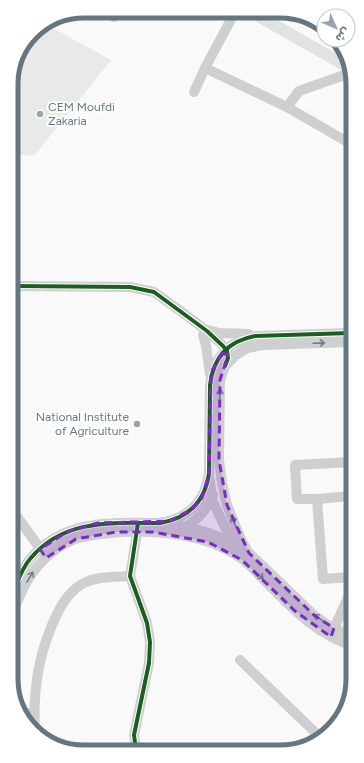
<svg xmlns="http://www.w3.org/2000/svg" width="364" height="763" viewBox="0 0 364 763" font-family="Figtree,'Noto Sans Arabic',sans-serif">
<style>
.built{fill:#e8e9e9}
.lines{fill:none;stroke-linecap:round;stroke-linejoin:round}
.minor{stroke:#cecfd0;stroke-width:10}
.major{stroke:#e1e2e2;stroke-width:12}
.cycleway-casing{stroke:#fff;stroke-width:6}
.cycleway{stroke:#1b5e20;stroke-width:4}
.oneway{stroke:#707f8b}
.marked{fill:#7b2cbf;fill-opacity:0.2;stroke:#7b2cbf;stroke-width:3;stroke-dasharray:8 5;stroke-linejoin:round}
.poi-dot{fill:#99a4ac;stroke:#fff;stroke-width:1.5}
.labels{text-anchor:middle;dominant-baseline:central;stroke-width:4;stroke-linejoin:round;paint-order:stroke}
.poi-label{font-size:12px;fill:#657683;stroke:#fff;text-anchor:start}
.rim{fill:none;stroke:#657683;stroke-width:5}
</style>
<rect width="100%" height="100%" fill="#f9f9f9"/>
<path class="built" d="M47,25l64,35 -77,96 -22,-2v-80l24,-45z"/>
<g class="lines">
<g class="minor">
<path d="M102,11l12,6 4,-6"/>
<path d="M205,68l82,39 64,37"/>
<path d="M194,92l11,-24 30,-56"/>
<path d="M287,107l12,-16 51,-18"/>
<path d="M12,286l118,1 24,5c12,9 73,50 74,62"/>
<path d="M208,330l11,3 30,1"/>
<path d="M203,335l3,10 4,29"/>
<path d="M352,342l-89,3 -16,3 -11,7 -11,11 -5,14 -1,80 3,23 5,22 15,37 7,11 66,63 14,10 24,11"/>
<path d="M352,462l-57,3 2,34h20l6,80 29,-2"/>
<path d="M210,481l2,19 21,44"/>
<path d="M317,499l33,-3 -1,-34"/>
<path d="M13,511l31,43"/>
<path d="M166,524c29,3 55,11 80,27"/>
<path d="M183,527c12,-3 26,-20 30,-32"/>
<path d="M13,592c5,-11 9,-24 17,-33 34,-41 83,-36 130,-36 29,-5 45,-21 49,-50l1,-88c3,-27 18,-44 45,-49l96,-3"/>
<path d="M13,612c10,-24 16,-40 37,-58 7,-6 17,-12 25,-15 9,-3 18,-4 27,-5 44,-6 103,-2 140,25 8,6 15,14 22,21 26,26 52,55 89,66"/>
<path d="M332,633l20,-45"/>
<path d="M240,660l80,77"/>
<path d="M23,713h11"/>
<path d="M35,732c-2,-38 2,-71 17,-107 7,-16 14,-31 30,-41 14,-8 32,-7 48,-8"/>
<path d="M326,733l12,-13"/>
<path d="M136,750l-2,-15 15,-72 1,-21 -3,-19 -17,-47 8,-49"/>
</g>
<path class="major" d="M251,12l99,56"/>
<defs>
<g id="cycleway">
<path d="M12,286l118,1 24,5 53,39 16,15 4,5 1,7 -3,8"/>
<path d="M13,592c5,-11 9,-24 17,-33 34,-41 83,-36 130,-36 29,-5 45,-21 49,-50l1,-88c3,-27 18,-44 45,-49l96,-3"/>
<path d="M136,750l-2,-15 15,-72 1,-21 -3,-19 -17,-47 8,-53"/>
</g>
</defs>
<use href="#cycleway" class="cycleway-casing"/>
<use href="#cycleway" class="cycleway"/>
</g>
<defs><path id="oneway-shaft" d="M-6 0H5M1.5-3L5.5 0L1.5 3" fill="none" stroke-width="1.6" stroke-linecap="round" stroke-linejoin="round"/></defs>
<g class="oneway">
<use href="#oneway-shaft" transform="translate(319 343) rotate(-2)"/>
<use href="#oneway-shaft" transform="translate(220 395) rotate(-89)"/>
<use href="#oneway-shaft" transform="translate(234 522) rotate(-112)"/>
<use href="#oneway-shaft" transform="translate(259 575) rotate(44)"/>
<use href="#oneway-shaft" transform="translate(30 577) rotate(-59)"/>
<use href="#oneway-shaft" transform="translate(319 618) rotate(-144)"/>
</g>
<path class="marked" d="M222,353l6,2 -8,25 -1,80 8,45 22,48 66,63 19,12 -3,9 -36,-26 -53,-51 -34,-18 -55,-10h-37l-40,7 -30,19 -6,-9 29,-18 29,-8 72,-2 22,-12 10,-11 7,-25 2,-101z"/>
<g class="poi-dot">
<circle cx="40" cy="114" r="4"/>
<circle cx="137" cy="424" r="4"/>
</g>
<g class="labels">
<g class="poi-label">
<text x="48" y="107">CEM Moufdi<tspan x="48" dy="14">Zakaria</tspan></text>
<text x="129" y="417" text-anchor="end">National Institute<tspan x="129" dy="14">of Agriculture</tspan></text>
</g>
</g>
<path d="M0 0H364V763H0ZM84 18H280A66 66 0 0 1 346 84V679A66 66 0 0 1 280 745H84A66 66 0 0 1 18 679V84A66 66 0 0 1 84 18Z" fill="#fff" fill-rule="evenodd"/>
<path class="rim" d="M84 18H280A66 66 0 0 1 346 84V679A66 66 0 0 1 280 745H84A66 66 0 0 1 18 679V84A66 66 0 0 1 84 18Z"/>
<g transform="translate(336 28) rotate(135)"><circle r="19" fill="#ffffff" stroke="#c1c8cd"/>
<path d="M0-3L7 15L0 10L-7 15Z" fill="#99a4ac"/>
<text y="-6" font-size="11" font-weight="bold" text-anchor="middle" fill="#657683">ش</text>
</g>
</svg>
